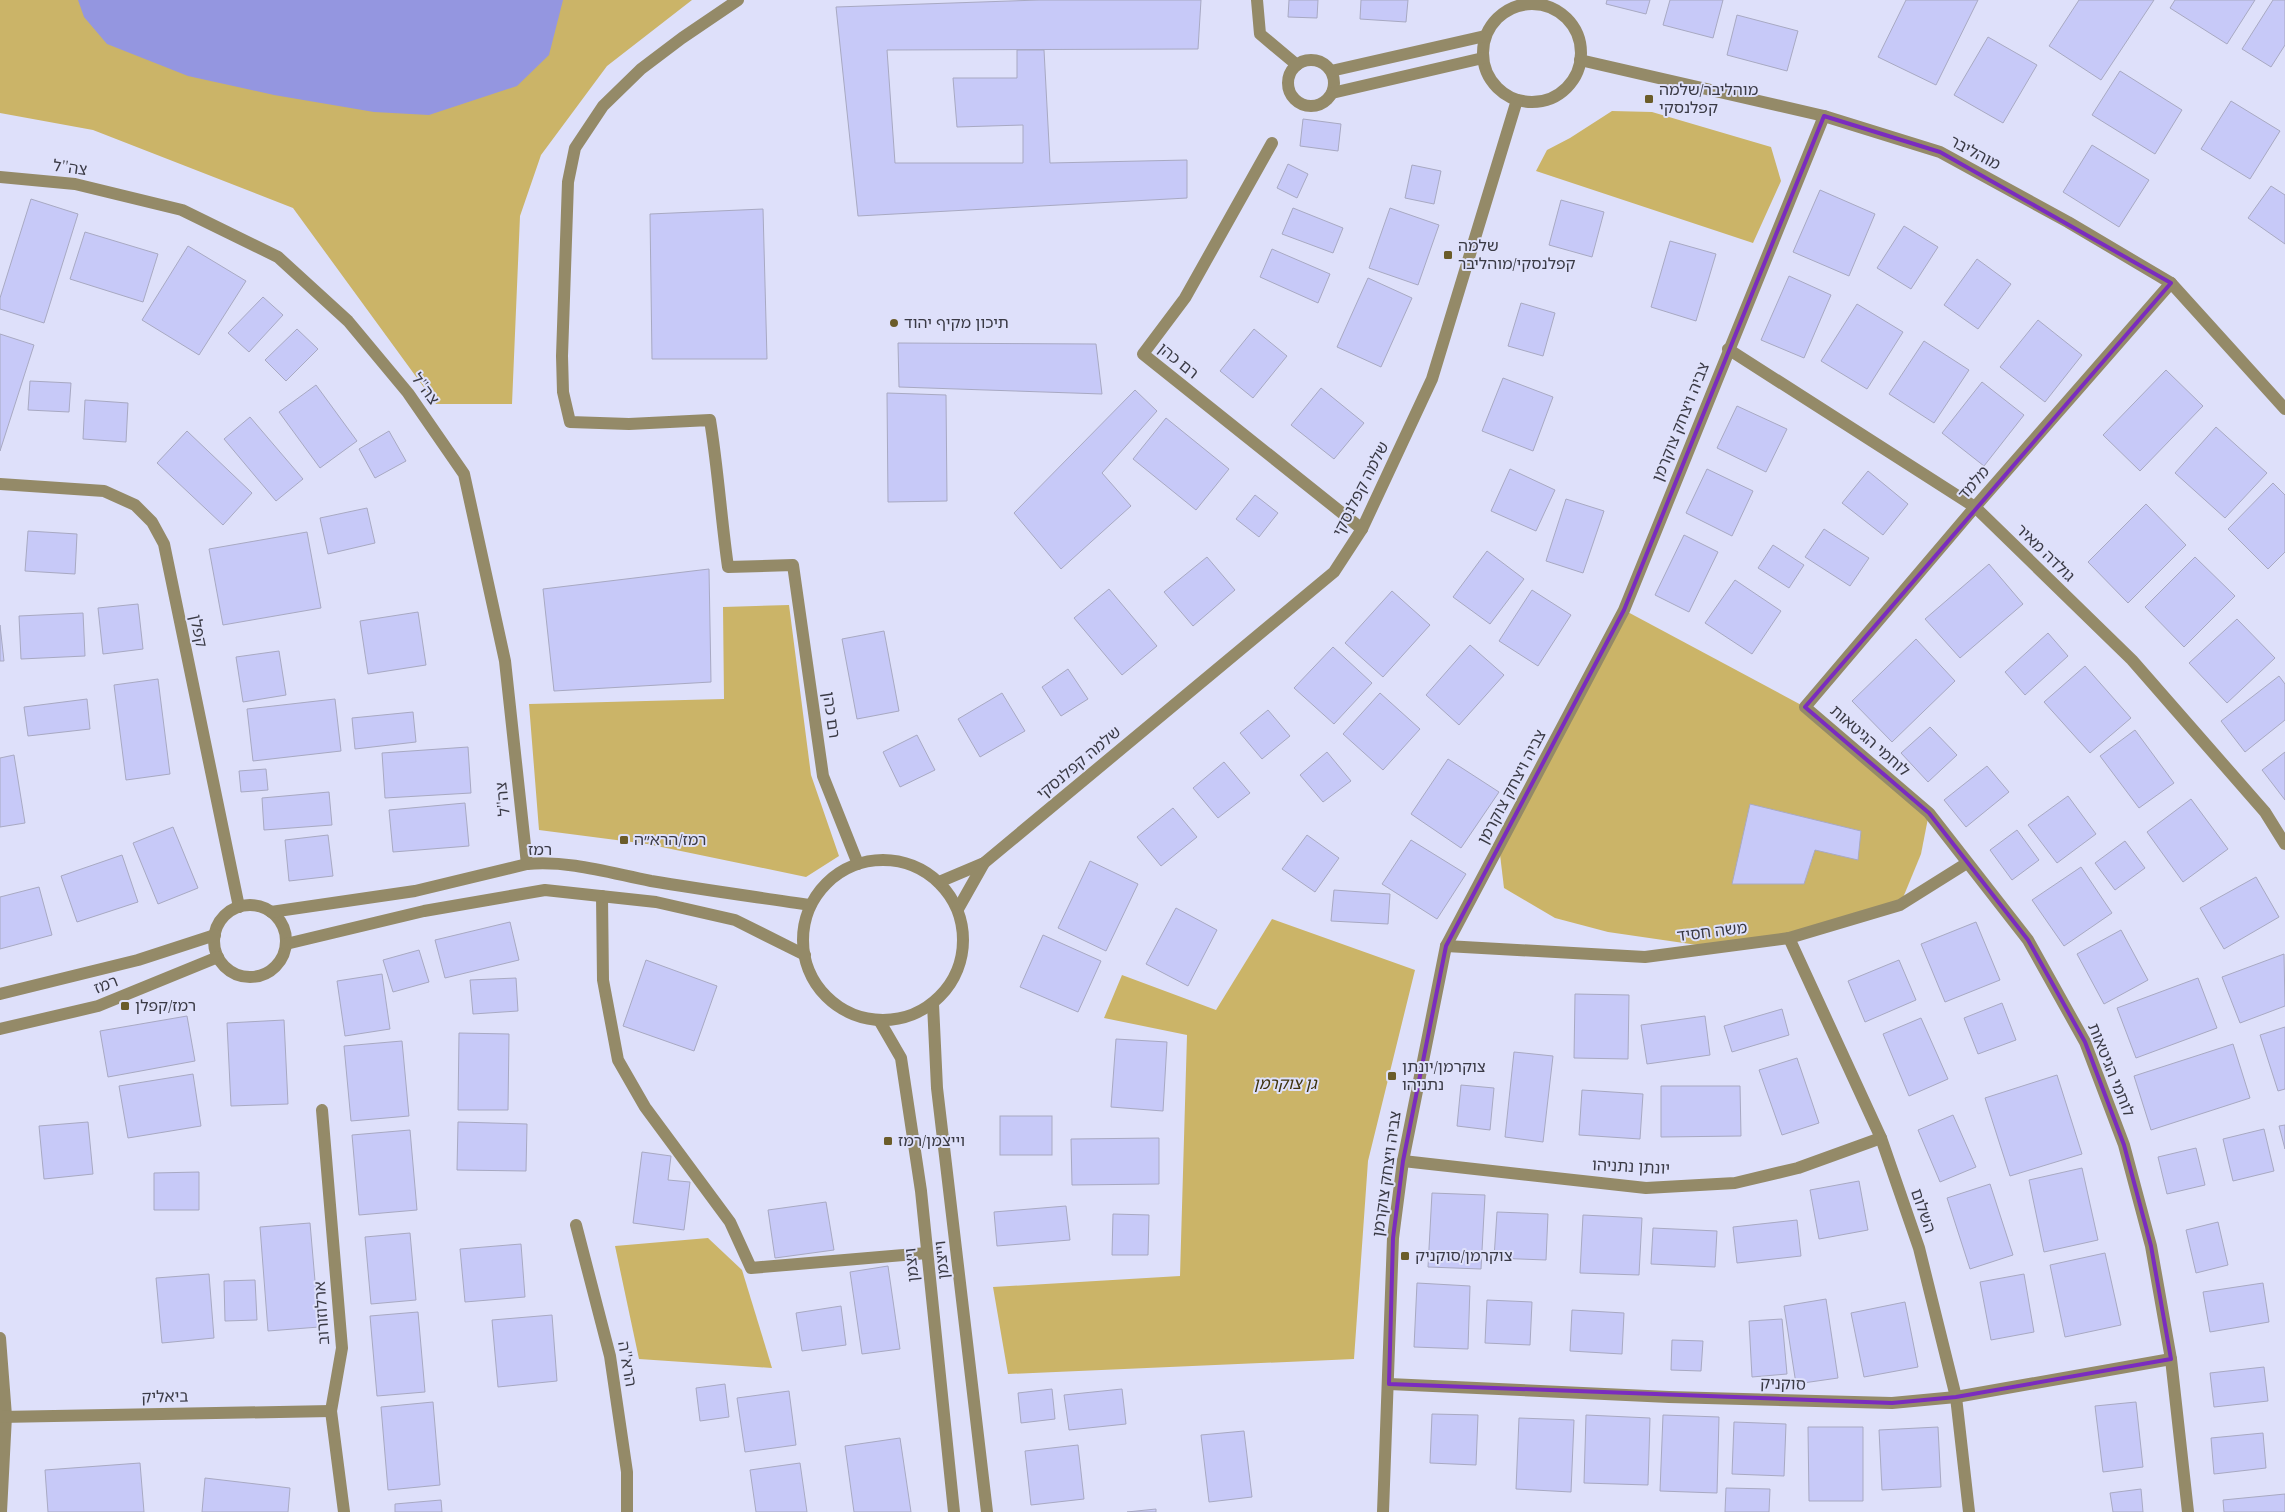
<svg xmlns="http://www.w3.org/2000/svg" width="2285" height="1512" viewBox="0 0 2285 1512" font-family="Spectral,'Noto Sans Hebrew',serif">
<style>
.green{fill:#cbb468}
.water{fill:#9496e0}
.building{fill:#c7c9f8;stroke:#a8a9c2}
.lines{fill:none;stroke-linecap:round;stroke-linejoin:round}
.minor{stroke:#948a68;stroke-width:12}
.marked{fill:none;stroke:#7b2cbf;stroke-width:4;stroke-linejoin:round}
.poi-dot{fill:#6b5c29;stroke:#dee0fa;stroke-width:2}
.labels{text-anchor:middle;dominant-baseline:central;stroke-width:4;stroke-linejoin:round;paint-order:stroke}
.poi-label{font-size:16px;fill:#3a3a45;stroke:#dee0fa;text-anchor:start}
.street-label{font-size:16px;fill:#3a3a45;stroke:#dee0fa}
.park-label{font-size:16px;font-style:italic;fill:#3e330e;stroke:#dee0fa}
</style>
<rect width="100%" height="100%" fill="#dee0fa"/>
<g class="green">
<path d="M0,0h692l-85,66 -66,89 -21,61 -8,188h-76l-143,-196 -200,-78 -93,-17z"/>
<path d="M1612,111l40,1 119,35 10,34 -28,62 -217,-72 11,-21 23,-12z"/>
<path d="M789,605l22,170 28,81 -33,21 -159,-33 -108,-14 -10,-126 195,-5 -1,-92z"/>
<path d="M1624,610l181,97 124,106 -8,41 -21,51 -111,33 -71,10 -110,-16 -53,-14 -51,-30 -5,-42z"/>
<path d="M1272,919l143,51 -47,191 -14,198 -346,15 -15,-87 187,-11 7,-241 -83,-17 18,-43 94,35z"/>
<path d="M708,1238l34,32 30,98 -133,-9 -24,-113z"/>
</g>
<path class="water" d="M78,0h485l-14,55 -32,31 -88,29 -55,-3 -100,-17 -86,-19 -81,-32 -23,-27z"/>
<g class="building">
<path d="M1039,0h162l-3,49 -311,1 8,113h128v-38l-66,2 -4,-49h64v-28h27l6,113 137,-3v38l-329,18 -22,-209z"/>
<path d="M1289,0h29l-1,18 -29,-1z"/>
<path d="M1361,0h47l-2,22 -46,-3z"/>
<path d="M1607,0h43l-4,14 -40,-10z"/>
<path d="M1670,0h53l-10,38 -50,-13z"/>
<path d="M1906,0h72l-42,85 -58,-28z"/>
<path d="M2079,0h75l-53,80 -52,-34z"/>
<path d="M2175,0h80l-28,44 -57,-36z"/>
<path d="M2273,0h12v45l-14,22 -29,-18z"/>
<path d="M1737,15l61,16 -11,40 -60,-16z"/>
<path d="M1988,37l49,28 -34,58 -49,-28z"/>
<path d="M2120,71l62,39 -27,44 -63,-39z"/>
<path d="M2231,101l49,30 -30,48 -49,-30z"/>
<path d="M1303,119l38,5 -3,27 -38,-5z"/>
<path d="M2092,145l57,35 -30,47 -56,-35z"/>
<path d="M1288,164l20,10 -11,24 -20,-10z"/>
<path d="M1412,165l29,6 -7,33 -29,-6z"/>
<path d="M2271,186l14,9v49l-37,-26z"/>
<path d="M1820,190l55,24 -26,62 -56,-24z"/>
<path d="M31,199l47,15 -34,109 -44,-14v-11z"/>
<path d="M1561,200l43,12 -12,45 -43,-12z"/>
<path d="M1293,208l50,20 -10,25 -51,-19z"/>
<path d="M1390,208l49,17 -21,60 -49,-17z"/>
<path d="M763,209l4,150h-115l-2,-145z"/>
<path d="M1904,226l34,21 -27,42 -34,-21z"/>
<path d="M85,232l73,22 -15,48 -73,-23z"/>
<path d="M1670,241l46,13 -20,67 -45,-14z"/>
<path d="M188,246l58,35 -47,74 -57,-35z"/>
<path d="M1272,249l58,25 -12,29 -58,-26z"/>
<path d="M1977,259l34,25 -33,45 -34,-24z"/>
<path d="M1789,276l42,19 -27,63 -43,-18z"/>
<path d="M1368,278l44,20 -31,69 -44,-20z"/>
<path d="M263,297l20,18 -34,37 -21,-19z"/>
<path d="M1521,303l34,10 -12,43 -35,-10z"/>
<path d="M1857,304l46,28 -36,57 -46,-28z"/>
<path d="M2038,320l44,35 -37,47 -45,-35z"/>
<path d="M297,329l21,20 -32,32 -21,-21z"/>
<path d="M1254,329l33,27 -34,42 -33,-27z"/>
<path d="M0,334l34,11 -34,106z"/>
<path d="M1924,341l45,29 -35,53 -45,-29z"/>
<path d="M898,343l198,1 6,50 -203,-7z"/>
<path d="M2166,370l37,36 -63,65 -37,-36z"/>
<path d="M1503,378l50,19 -20,54 -51,-20z"/>
<path d="M30,381l41,2 -2,29 -41,-2z"/>
<path d="M1982,382l42,33 -40,51 -42,-33z"/>
<path d="M316,385l41,56 -37,27 -41,-56z"/>
<path d="M1321,388l43,35 -30,36 -43,-34z"/>
<path d="M1135,390l22,21 -55,62 29,33 -70,63 -47,-56z"/>
<path d="M887,393l59,2 1,106 -59,1z"/>
<path d="M85,400l43,3 -2,39 -43,-3z"/>
<path d="M1737,406l50,23 -21,43 -49,-24z"/>
<path d="M250,417l53,62 -27,22 -52,-62z"/>
<path d="M1166,418l63,51 -33,41 -63,-51z"/>
<path d="M2216,427l51,46 -42,45 -50,-45z"/>
<path d="M187,431l65,62 -29,32 -66,-62z"/>
<path d="M389,431l17,30 -31,17 -16,-29z"/>
<path d="M1510,469l45,21 -19,41 -45,-20z"/>
<path d="M1707,469l46,22 -21,45 -46,-23z"/>
<path d="M1868,471l40,33 -25,31 -41,-32z"/>
<path d="M2273,483l12,12v57l-17,17 -40,-40z"/>
<path d="M1255,495l23,18 -19,24 -23,-18z"/>
<path d="M1566,499l38,12 -21,62 -37,-12z"/>
<path d="M2146,504l40,41 -58,58 -40,-41z"/>
<path d="M367,508l8,35 -47,11 -8,-36z"/>
<path d="M1824,529l45,29 -19,28 -45,-29z"/>
<path d="M28,531l49,3 -2,40 -50,-3z"/>
<path d="M307,532l14,76 -98,17 -14,-76z"/>
<path d="M1684,535l34,17 -29,60 -34,-17z"/>
<path d="M1773,545l31,20 -15,23 -31,-20z"/>
<path d="M1487,551l37,28 -34,45 -37,-27z"/>
<path d="M1207,557l28,33 -42,36 -29,-34z"/>
<path d="M2195,557l40,39 -51,51 -39,-40z"/>
<path d="M1989,564l34,40 -63,54 -35,-39z"/>
<path d="M709,569l2,113 -157,9 -11,-102z"/>
<path d="M1735,580l46,31 -29,43 -47,-31z"/>
<path d="M1109,589l48,57 -35,29 -48,-57z"/>
<path d="M1532,590l39,25 -33,51 -39,-25z"/>
<path d="M1392,591l38,34 -47,52 -38,-34z"/>
<path d="M138,604l5,45 -40,5 -5,-46z"/>
<path d="M418,612l8,53 -58,9 -8,-53z"/>
<path d="M83,613l2,43 -64,3 -2,-43z"/>
<path d="M2237,619l38,39 -48,45 -38,-40z"/>
<path d="M0,625l4,36h-4z"/>
<path d="M884,631l15,80 -42,8 -15,-80z"/>
<path d="M2048,633l20,23 -43,39 -20,-23z"/>
<path d="M1916,639l39,42 -63,61 -40,-41z"/>
<path d="M1470,645l34,30 -45,50 -33,-30z"/>
<path d="M1333,647l39,36 -38,41 -40,-36z"/>
<path d="M279,651l7,44 -43,7 -7,-45z"/>
<path d="M2085,666l46,52 -41,35 -46,-51z"/>
<path d="M1068,669l20,30 -27,17 -19,-29z"/>
<path d="M2279,676l6,8v36l-40,32 -24,-31z"/>
<path d="M158,679l12,95 -44,6 -12,-95z"/>
<path d="M1002,693l23,38 -45,26 -22,-38z"/>
<path d="M1380,693l40,36 -37,41 -40,-36z"/>
<path d="M87,699l3,30 -62,7 -4,-29z"/>
<path d="M335,699l6,52 -88,10 -6,-52z"/>
<path d="M1268,710l22,26 -28,23 -22,-26z"/>
<path d="M413,712l3,30 -61,7 -3,-31z"/>
<path d="M1930,727l27,28 -29,27 -27,-29z"/>
<path d="M2135,730l39,53 -35,25 -39,-52z"/>
<path d="M917,735l18,35 -35,17 -17,-35z"/>
<path d="M468,747l3,46 -86,5 -3,-45z"/>
<path d="M1327,752l24,29 -28,21 -23,-27z"/>
<path d="M2285,752v48l-23,-30z"/>
<path d="M14,755l11,68 -25,4v-69z"/>
<path d="M1448,759l51,33 -38,56 -50,-34z"/>
<path d="M1224,762l26,31 -32,25 -25,-30z"/>
<path d="M1987,766l22,26 -43,35 -22,-27z"/>
<path d="M266,769l2,21 -27,2 -2,-21z"/>
<path d="M329,792l3,33 -68,5 -2,-32z"/>
<path d="M2068,796l28,38 -39,29 -29,-38z"/>
<path d="M2191,799l37,50 -45,33 -36,-50z"/>
<path d="M465,803l4,43 -76,6 -4,-42z"/>
<path d="M1750,804l111,27 -3,29 -43,-10 -11,34h-72z"/>
<path d="M1173,808l24,29 -36,29 -24,-29z"/>
<path d="M173,827l25,61 -40,16 -25,-61z"/>
<path d="M2017,830l22,30 -27,20 -22,-30z"/>
<path d="M328,835l5,41 -44,5 -4,-41z"/>
<path d="M1307,835l32,23 -24,34 -33,-23z"/>
<path d="M1411,840l55,34 -29,45 -55,-35z"/>
<path d="M2125,841l20,27 -30,22 -20,-27z"/>
<path d="M122,855l16,47 -61,20 -16,-46z"/>
<path d="M1090,861l48,23 -32,67 -48,-23z"/>
<path d="M2081,867l31,46 -48,33 -32,-46z"/>
<path d="M2256,877l23,40 -55,32 -24,-41z"/>
<path d="M39,887l13,48 -52,14v-52z"/>
<path d="M1334,890l56,4 -2,30 -57,-3z"/>
<path d="M1176,908l41,22 -29,56 -42,-22z"/>
<path d="M510,922l9,38 -74,18 -10,-38z"/>
<path d="M1976,922l24,58 -55,22 -24,-58z"/>
<path d="M2121,930l27,50 -44,24 -27,-50z"/>
<path d="M1043,935l58,26 -23,51 -58,-25z"/>
<path d="M419,950l10,32 -36,10 -10,-32z"/>
<path d="M2284,954l1,52 -45,17 -18,-46z"/>
<path d="M646,960l71,26 -23,65 -71,-25z"/>
<path d="M1899,960l17,40 -51,22 -17,-41z"/>
<path d="M382,974l8,55 -45,7 -8,-55z"/>
<path d="M516,978l2,33 -45,3 -3,-34z"/>
<path d="M2198,978l19,50 -81,30 -19,-50z"/>
<path d="M1575,994l54,1 -1,64 -54,-1z"/>
<path d="M2002,1003l14,37 -38,14 -14,-36z"/>
<path d="M1782,1009l7,26 -57,17 -8,-26z"/>
<path d="M187,1016l8,45 -87,16 -8,-46z"/>
<path d="M1705,1016l5,39 -63,9 -6,-39z"/>
<path d="M1921,1018l27,61 -39,17 -26,-62z"/>
<path d="M284,1020l4,84 -57,2 -4,-83z"/>
<path d="M2285,1027v62l-7,2 -18,-56z"/>
<path d="M459,1033l50,1 -1,76h-50z"/>
<path d="M1116,1039l51,3 -4,69 -52,-4z"/>
<path d="M402,1041l7,75 -58,5 -7,-75z"/>
<path d="M2233,1044l17,54 -99,32 -17,-54z"/>
<path d="M1514,1052l39,4 -10,86 -38,-5z"/>
<path d="M1797,1058l22,65 -37,12 -23,-65z"/>
<path d="M193,1074l8,52 -73,12 -9,-52z"/>
<path d="M2057,1075l25,79 -72,22 -25,-78z"/>
<path d="M1461,1085l33,3 -4,42 -33,-4z"/>
<path d="M1661,1086h79l1,50 -80,1z"/>
<path d="M1582,1090l61,4 -3,45 -61,-4z"/>
<path d="M1953,1115l23,52 -36,15 -22,-52z"/>
<rect x="1000" y="1116" width="52" height="39"/>
<path d="M88,1122l5,52 -49,5 -5,-53z"/>
<path d="M458,1122l69,2 -1,47 -69,-1z"/>
<path d="M2285,1125v24l-6,-23z"/>
<path d="M2264,1129l10,42 -41,10 -10,-42z"/>
<path d="M410,1130l7,80 -58,5 -7,-80z"/>
<path d="M1159,1138v46l-87,1 -1,-46z"/>
<path d="M2196,1148l9,37 -38,9 -9,-37z"/>
<path d="M642,1152l29,4 -3,24 22,2 -6,48 -51,-7z"/>
<path d="M2082,1168l16,72 -54,12 -15,-72z"/>
<path d="M199,1172v38h-45v-37z"/>
<path d="M1859,1181l9,49 -49,9 -9,-49z"/>
<path d="M1990,1184l23,71 -43,14 -23,-71z"/>
<path d="M1432,1193l53,2 -4,74 -53,-2z"/>
<path d="M826,1202l8,48 -59,8 -7,-48z"/>
<path d="M1066,1206l4,34 -73,6 -3,-34z"/>
<path d="M1497,1212l51,2 -2,46 -52,-2z"/>
<path d="M1113,1214l36,1 -1,40h-36z"/>
<path d="M1583,1215l59,3 -3,57 -59,-2z"/>
<path d="M1797,1220l4,36 -64,7 -4,-36z"/>
<path d="M2218,1222l10,43 -32,8 -10,-43z"/>
<path d="M310,1223l9,104 -51,4 -8,-104z"/>
<path d="M1653,1228l64,3 -2,36 -64,-3z"/>
<path d="M410,1233l6,67 -45,4 -6,-67z"/>
<path d="M521,1244l4,53 -60,5 -5,-53z"/>
<path d="M2105,1253l16,72 -56,12 -15,-72z"/>
<path d="M888,1266l12,83 -38,5 -12,-82z"/>
<path d="M209,1274l5,64 -52,5 -6,-65z"/>
<path d="M2024,1274l10,58 -43,8 -11,-58z"/>
<path d="M255,1280l2,40 -32,1 -1,-40z"/>
<path d="M1417,1283l53,3 -2,63 -54,-2z"/>
<path d="M2263,1283l6,39 -59,10 -7,-40z"/>
<path d="M1826,1299l12,79 -42,6 -12,-78z"/>
<path d="M1487,1300l45,2 -2,43 -45,-2z"/>
<path d="M1905,1302l13,65 -54,10 -13,-64z"/>
<path d="M841,1306l5,39 -44,6 -6,-38z"/>
<path d="M1572,1310l52,3 -2,41 -52,-3z"/>
<path d="M418,1312l7,80 -48,4 -7,-80z"/>
<path d="M552,1315l5,66 -59,6 -6,-67z"/>
<path d="M1782,1319l5,55 -35,3 -3,-56z"/>
<path d="M1672,1340l31,1 -2,30 -30,-1z"/>
<path d="M2264,1367l4,34 -54,6 -4,-34z"/>
<path d="M725,1384l4,33 -29,4 -4,-33z"/>
<path d="M1052,1389l3,30 -34,4 -3,-30z"/>
<path d="M1122,1389l4,35 -57,6 -5,-35z"/>
<path d="M789,1391l7,54 -51,7 -8,-54z"/>
<path d="M433,1402l7,83 -52,5 -7,-83z"/>
<path d="M2136,1402l7,65 -40,5 -8,-66z"/>
<path d="M1432,1414l46,1 -2,50 -46,-2z"/>
<path d="M1586,1415l64,3 -2,67 -64,-2z"/>
<path d="M1663,1415l56,2 -2,76 -57,-2z"/>
<path d="M1519,1418l55,2 -3,72 -55,-3z"/>
<path d="M1734,1422l52,2 -2,52 -52,-2z"/>
<path d="M1808,1427h55v74h-54z"/>
<path d="M1938,1427l3,60 -59,3 -3,-60z"/>
<path d="M1244,1431l8,66 -43,5 -8,-67z"/>
<path d="M2263,1433l3,35 -52,6 -3,-36z"/>
<path d="M900,1438l11,74h-57l-9,-66z"/>
<path d="M1078,1445l6,54 -53,6 -6,-54z"/>
<path d="M140,1463l4,49h-96l-3,-42z"/>
<path d="M800,1463l7,49h-51l-6,-42z"/>
<path d="M205,1478l85,10 -2,24h-86z"/>
<path d="M1726,1488l44,1 -1,23h-44z"/>
<path d="M2141,1489l2,23h-30l-3,-19z"/>
<path d="M2285,1494v18h-61l-1,-12z"/>
<path d="M441,1500l1,12h-47v-8z"/>
<path d="M1156,1509v3h-29z"/>
</g>
<g class="lines">
<g class="minor">
<path d="M738,0l-56,38 -41,31 -38,37 -28,42 -7,34 -6,174 1,36 7,30 59,2 81,-4c8,49 11,98 18,147l65,-2 30,211 35,88"/>
<path d="M1257,0l3,34 37,31"/>
<circle cx="1532" cy="53" r="49"/>
<path d="M1580,60l244,56 116,36 128,70 103,61 114,126"/>
<circle cx="1311" cy="83" r="23"/>
<path d="M1331,71l154,-35"/>
<path d="M1332,93l151,-35"/>
<path d="M1272,143l-87,155 -42,56 219,175"/>
<path d="M0,177l75,7 107,26 96,47 70,64 60,72 56,81 41,187 22,203"/>
<path d="M2171,283l-196,224 -170,200 124,106 99,127 57,102 39,103 27,101 20,113 17,153"/>
<path d="M1728,349l247,158 157,153 133,152 20,32"/>
<path d="M0,484l104,7 31,14 17,17 12,22 75,363"/>
<circle cx="883" cy="940" r="80"/>
<path d="M939,882l45,-19 350,-291 28,-43 70,-150 85,-279"/>
<path d="M602,896l1,84 15,80 27,47 85,115 21,46 176,-15"/>
<circle cx="250" cy="941" r="36"/>
<path d="M958,909l26,-46"/>
<path d="M271,912l144,-21 112,-27c41,-4 83,9 124,17 53,9 106,16 159,24"/>
<path d="M1789,938l92,200 38,110 37,149 13,115"/>
<path d="M286,944l138,-33 121,-21 111,12 79,18 70,35"/>
<path d="M1446,946l199,11 144,-19 111,-33 67,-42"/>
<path d="M0,994l138,-34 77,-25"/>
<path d="M933,1004l4,84 50,424"/>
<path d="M879,1020l22,38 20,133 33,321"/>
<path d="M0,1029l98,-23 120,-49"/>
<path d="M322,1110l20,238 -11,63 13,101"/>
<path d="M1403,1161l243,27 89,-5 63,-15 83,-30"/>
<path d="M576,1225l34,131 17,116v40"/>
<path d="M0,1338l6,78 -5,96"/>
<path d="M1389,1384l280,13 223,6 64,-6 215,-38"/>
<path d="M0,1417l331,-6"/>
<path d="M1383,1512l10,-274 10,-77 43,-215 178,-336 200,-494"/>
</g>
</g>
<path class="marked" d="M1824,116l116,36 231,131 -366,424 124,106 99,127 57,102 39,103 27,101 20,113 -215,38 -64,6 -503,-19 4,-146 10,-77 43,-215 178,-336z"/>
<g class="poi-dot">
<rect x="1644" y="94" width="10" height="10" rx="2.5"/>
<rect x="1443" y="250" width="10" height="10" rx="2.5"/>
<circle cx="894" cy="323" r="5"/>
<rect x="619" y="835" width="10" height="10" rx="2.5"/>
<rect x="120" y="1001" width="10" height="10" rx="2.5"/>
<rect x="1387" y="1071" width="10" height="10" rx="2.5"/>
<rect x="883" y="1136" width="10" height="10" rx="2.5"/>
<rect x="1400" y="1251" width="10" height="10" rx="2.5"/>
</g>
<g class="labels">
<g class="poi-label">
<text x="1659" y="90">מוהליבר/שלמה<tspan x="1659" dy="18">קפלנסקי</tspan></text>
<text x="1458" y="246">שלמה<tspan x="1458" dy="18">קפלנסקי/מוהליבר</tspan></text>
<text x="904" y="323">תיכון מקיף יהוד</text>
<text x="634" y="840">רמז/הרא״ה</text>
<text x="135" y="1006">רמז/קפלן</text>
<text x="1402" y="1067">צוקרמן/יונתן<tspan x="1402" dy="18">נתניהו</tspan></text>
<text x="898" y="1141">וייצמן/רמז</text>
<text x="1415" y="1256">צוקרמן/סוקניק</text>
</g>
<g class="street-label">
<text transform="translate(1975 153) rotate(28)">מוהליבר</text>
<text transform="translate(70 168) rotate(8)">צה"ל</text>
<text transform="translate(1178 361) rotate(39)">רם כהן</text>
<text transform="translate(425 389) rotate(53)">צה"ל</text>
<text transform="translate(1681 422) rotate(-68)">צביה ויצחק צוקרמן</text>
<text transform="translate(1974 483) rotate(-49)">מלמד</text>
<text transform="translate(1361 489) rotate(-63)">שלמה קפלנסקי</text>
<text transform="translate(2045 553) rotate(44)">גולדה מאיר</text>
<text transform="translate(198 631) rotate(78)">קפלן</text>
<text transform="translate(831 715) rotate(82)">רם כהן</text>
<text transform="translate(1870 741) rotate(41)">לוחמי הגיטאות</text>
<text transform="translate(1079 763) rotate(-40)">שלמה קפלנסקי</text>
<text transform="translate(1512 787) rotate(-62)">צביה ויצחק צוקרמן</text>
<text transform="translate(503 799) rotate(-96)">צה"ל</text>
<text x="540" y="850">רמז</text>
<text transform="translate(1712 932) rotate(-7)">משה חסיד</text>
<text transform="translate(106 985) rotate(-21)">רמז</text>
<text transform="translate(2111 1070) rotate(68)">לוחמי הגיטאות</text>
<text transform="translate(1631 1167) rotate(3)">יונתן נתניהו</text>
<text transform="translate(1387 1174) rotate(-82)">צביה ויצחק צוקרמן</text>
<text transform="translate(1923 1211) rotate(71)">השלום</text>
<text transform="translate(942 1260) rotate(-96)">וייצמן</text>
<text transform="translate(912 1265) rotate(-96)">ויצמן</text>
<text transform="translate(322 1313) rotate(-94)">ארלוזורוב</text>
<text transform="translate(627 1364) rotate(80)">הרא"ה</text>
<text transform="translate(1783 1384) rotate(2)">סוקניק</text>
<text transform="translate(165 1397) rotate(-1)">ביאליק</text>
</g>
<g class="park-label">
<text x="1285" y="1084">גן צוקרמן</text>
</g>
</g>
</svg>
